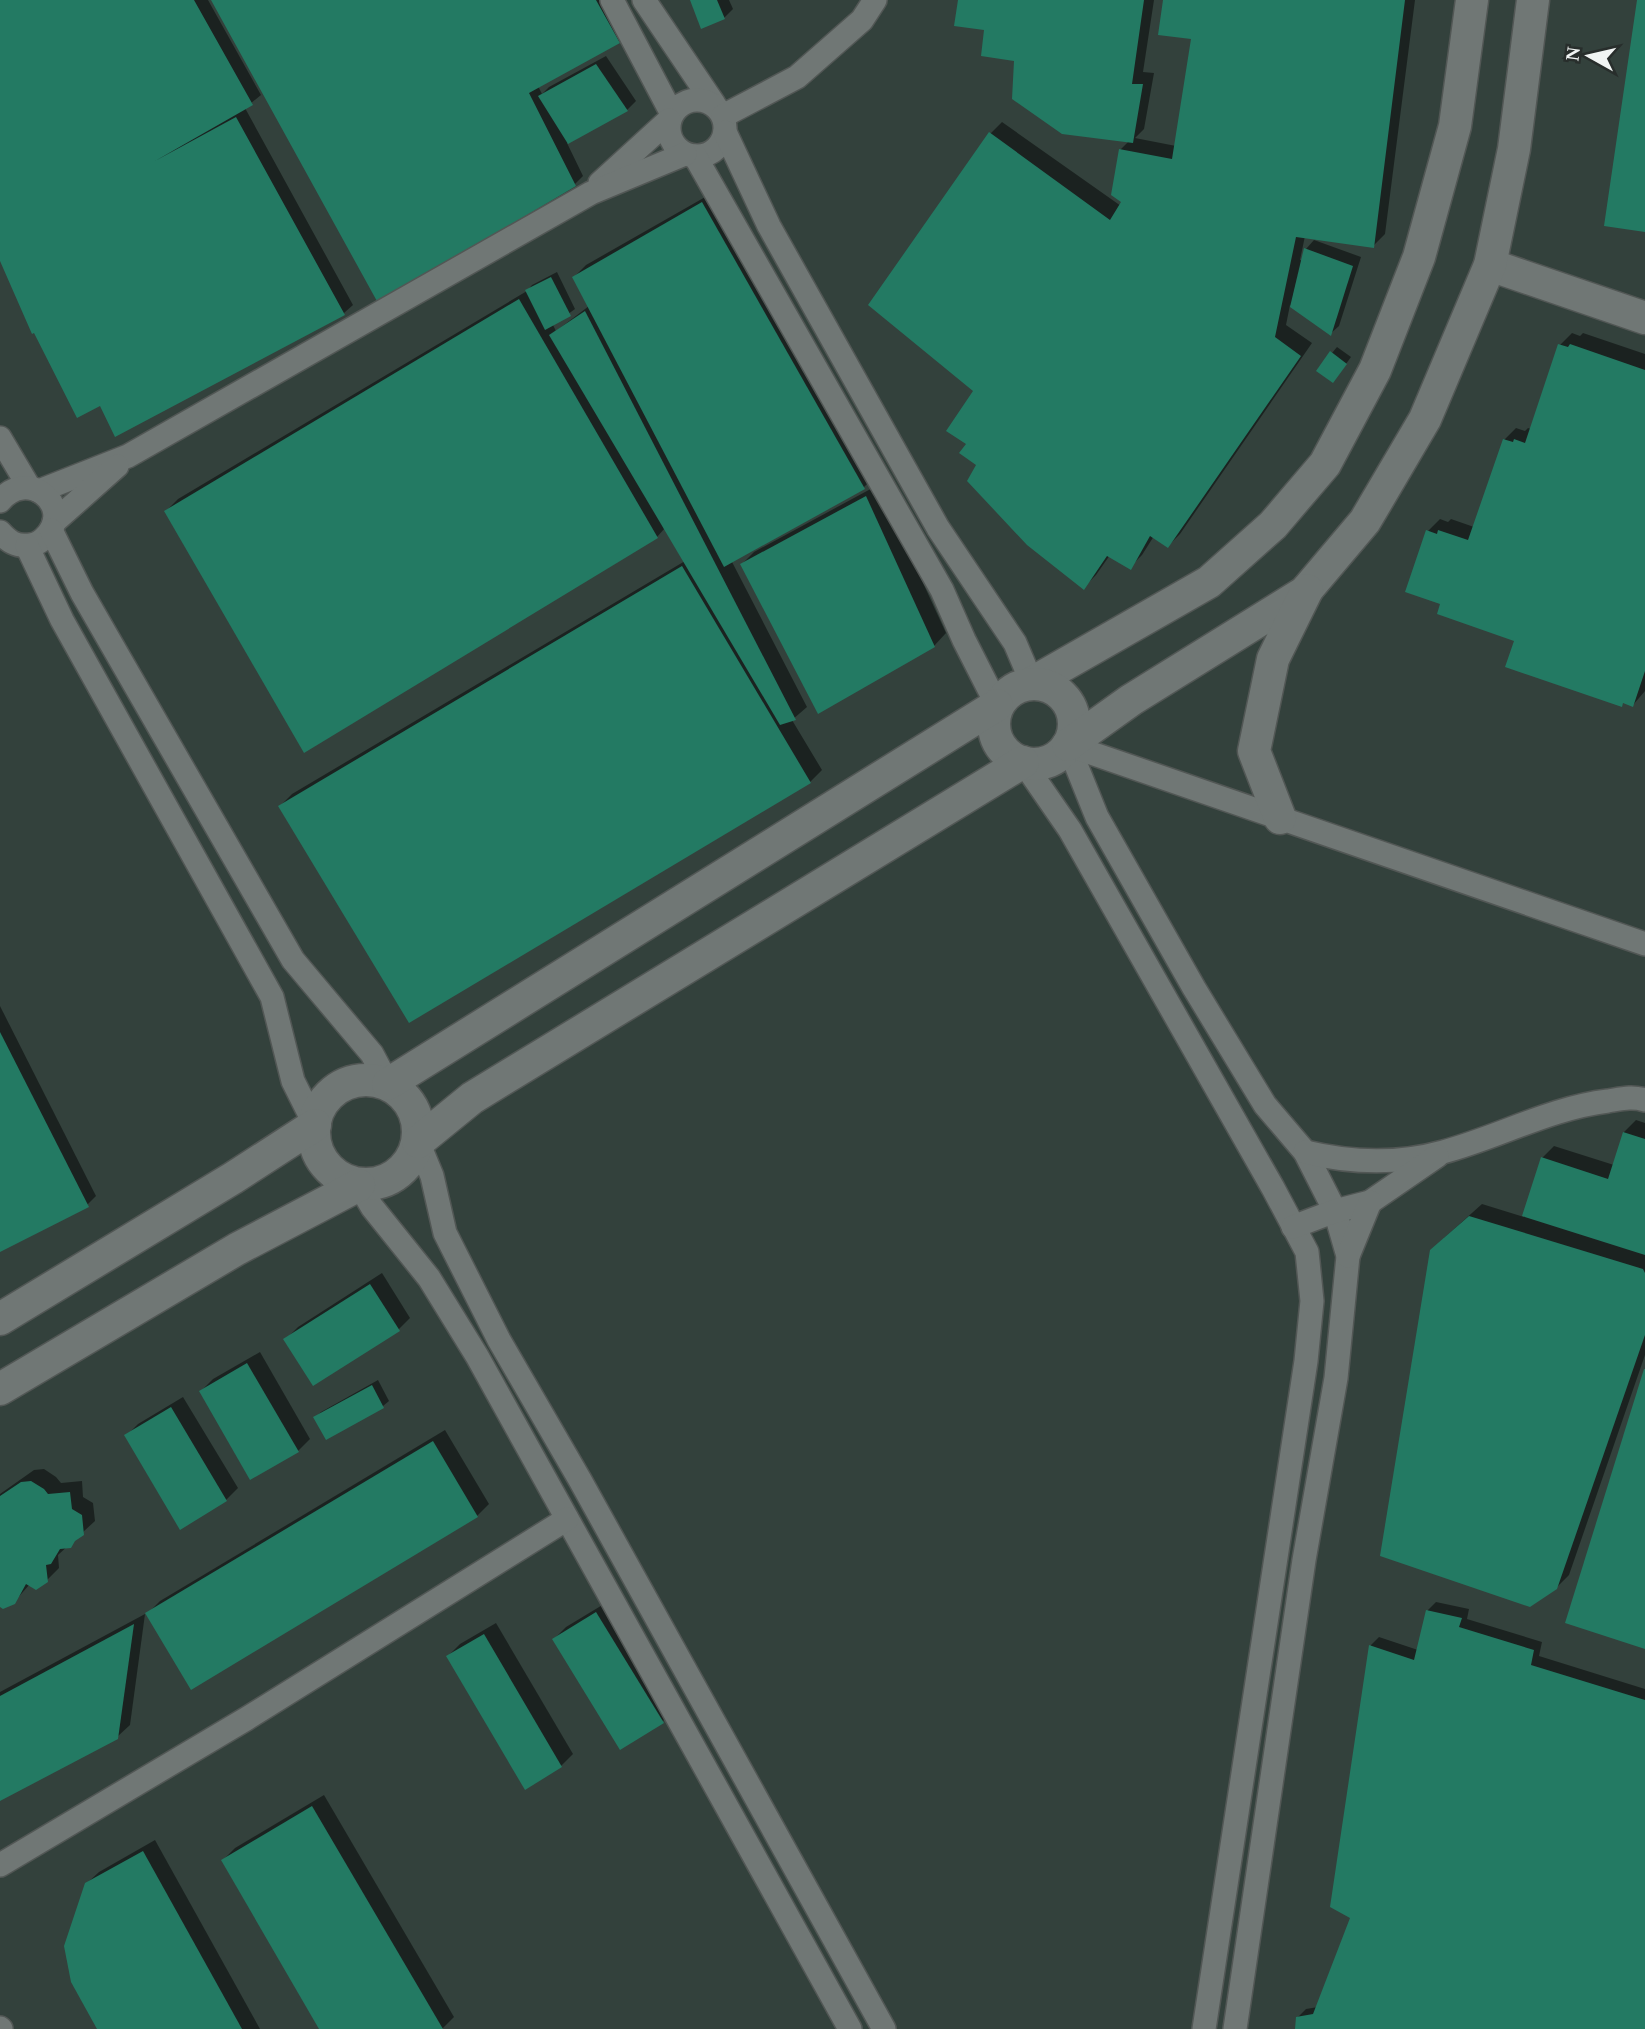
<svg xmlns="http://www.w3.org/2000/svg" width="1645" height="2029" viewBox="0 0 1645 2029" font-family="Georgia,serif">
<style>
.built{fill:#33413c}
.shadow{fill:#0007}
.building{fill:#237a63}
.lines{fill:none;stroke-linecap:round;stroke-linejoin:round}
.street-casing{stroke:#525755;stroke-width:26}
.secondary-casing{stroke:#525755;stroke-width:35}
.street{stroke:#707775;stroke-width:23}
.secondary{stroke:#707775;stroke-width:32}
</style>
<rect width="100%" height="100%" fill="#323836"/>
<rect class="built" x="0" y="0" width="1645" height="2029"/>
<g class="shadow">
<path d="M0,0h208l53,95 -16,13 108,197 -9,8 -244,91 -100,-148z"/>
<path d="M213,0h396l19,33 -9,9 -81,44 4,8 7,-7 57,-31 30,45 -9,9 -60,33 16,33 -8,8z"/>
<path d="M691,0h38l4,9 -9,9z"/>
<path d="M960,0h194l-11,72 11,1 -10,56 -9,9 41,8 17,-108 -28,-38h250l-30,234 -12,12 -68,-10 -5,24 3,1 3,-12 8,-9 47,17 -22,69 -9,8 -40,-29 -4,20 26,18 -132,191 -12,12 -14,-10 -12,19 -12,12 -20,-12 -14,20 -12,12 -106,-123 -10,-21 8,-52 14,-257 12,-12 119,84 3,-5 -4,-51 9,-9 -113,-82z"/>
<path d="M714,192l162,283 -12,12 -133,73 76,147 -15,13 30,50 -12,12 -400,239 -130,-215 12,-12 393,-233 -20,-33 -8,9 -491,-26 12,-12 349,-208 5,-6 25,-13 18,37 -22,16 3,6 33,-25 -15,-29 12,-12z"/>
<path d="M1572,333l8,3 3,-3 62,21v337l-12,14 -116,-65 -74,-37 -15,-72 12,-12 8,3 3,-3 23,8 30,-87 12,-12 9,3 3,-3 3,1 29,-84z"/>
<path d="M1337,347l14,10 -13,18 -6,-22z"/>
<path d="M878,485l68,148 -12,13 -192,-82 12,-12z"/>
<path d="M0,1006l96,190 -9,9 -87,45z"/>
<path d="M1636,1120l9,3v232l-76,220 -13,13 -112,-350 38,-34 42,13 18,-59 12,-12 60,19 10,-33z"/>
<path d="M382,1273l28,45 -12,12 -112,9 12,-12z"/>
<path d="M260,1352l50,87 -12,12 -97,-60 12,-12z"/>
<path d="M378,1380l11,21 -6,5 -57,31 -10,-20 5,-5z"/>
<path d="M183,1397l55,91 -12,12 -100,-64 12,-12z"/>
<path d="M445,1430l44,74 -12,12 -285,171 -44,-74 12,-12z"/>
<path d="M44,1469l12,8 5,6 21,-2 1,16 10,6 2,18 -37,34 1,13 -12,12 -17,4 -16,18 -14,3v-111l34,-24z"/>
<path d="M609,1601l66,108 -12,12 -109,-82 12,-12z"/>
<path d="M1436,1602l33,7 -2,10 75,23 -3,14 106,33v340h-348v-11l9,-9 12,-2 34,-90 -20,-11 39,-261 8,-8 39,13 10,-40z"/>
<path d="M145,1614l-15,111 -13,12 -117,62v-107z"/>
<path d="M496,1623l77,131 -12,12 -113,-110 12,-12z"/>
<path d="M324,1795l130,222 -12,12h-121l-98,-169 12,-12z"/>
<path d="M155,1840l105,189h-161l-13,-145 13,-12z"/>
</g>
<g class="building">
<path d="M0,0h194l59,105 -98,56 81,-44 109,198 -230,122 -15,-31 -23,12 -43,-85 -2,1 -32,-73z"/>
<path d="M211,0h385l24,43 -91,50 47,93 -198,117z"/>
<path d="M690,0h27l8,19 -24,10z"/>
<path d="M958,0h186l-12,84h11l-10,59 -71,-9 -50,-35 2,-38 -33,-5 3,-26 -30,-4z"/>
<path d="M1163,0h242l-31,248 -78,-11 -21,100 26,19 -133,192 -18,-12 -19,34 -24,-14 -23,34 -57,-45 -60,-64 9,-16 -17,-12 7,-9 -20,-13 27,-40 -105,-86 121,-173 121,88 11,-18 -10,-7 8,-46 53,10 19,-120 -33,-4z"/>
<path d="M1637,0h8v232l-41,-6z"/>
<path d="M596,64l32,47 -60,33 -30,-48z"/>
<path d="M702,202l163,287 -141,78 -152,-290z"/>
<path d="M1304,248l49,18 -22,70 -41,-29z"/>
<path d="M551,277l20,39 -26,14 -20,-40z"/>
<path d="M519,299l139,239 -354,215 -140,-242z"/>
<path d="M585,311l211,409 -16,5 -231,-390z"/>
<path d="M1558,344l10,3 2,-3 75,26v301l-12,36 -10,-4 -1,4 -117,-40 9,-26 -77,-27 3,-10 -35,-12 21,-62 11,4 1,-4 30,10 35,-101 10,3 1,-3 11,4z"/>
<path d="M1330,351l17,13 -14,19 -17,-12z"/>
<path d="M866,496l69,151 -117,67 -78,-150z"/>
<path d="M682,566l129,217 -402,240 -131,-217z"/>
<path d="M0,1032l89,175 -89,45z"/>
<path d="M1623,1132l22,7v116l-123,-39 19,-59 67,22z"/>
<path d="M1469,1216l174,53 2,4v62l-88,254 -27,18 -150,-51 50,-306z"/>
<path d="M370,1284l30,47 -87,55 -30,-47z"/>
<path d="M247,1363l52,89 -49,28 -51,-89z"/>
<path d="M1644,1369h1v280l-80,-26z"/>
<path d="M372,1385l12,23 -58,32 -13,-23z"/>
<path d="M171,1407l56,94 -47,29 -56,-95z"/>
<path d="M433,1441l45,76 -287,173 -46,-77z"/>
<path d="M31,1481l13,8 4,5 22,-2 2,17 10,6 2,20 -9,6 -4,7 -11,1 -9,15 -5,1 2,17 -12,8 -10,-6 -11,20 -12,5 -3,-2v-111l21,-14z"/>
<path d="M1426,1610l36,8 -3,9 75,23 -3,15 114,35v329h-350l1,-12 17,-3 37,-96 -20,-11 39,-262 45,15z"/>
<path d="M596,1612l68,111 -44,27 -68,-111z"/>
<path d="M134,1624l-16,115 -118,62v-105z"/>
<path d="M484,1634l78,133 -37,23 -79,-134z"/>
<path d="M312,1806l131,223h-124l-98,-169z"/>
<path d="M143,1851l99,178h-145l-26,-47 -7,-36 21,-63z"/>
</g>
<g class="lines">
<defs>
<g id="street">
<path d="M612,0l60,114"/>
<path d="M644,0l70,104"/>
<circle cx="697" cy="128" r="28"/>
<path d="M723,116l74,-39 65,-57 13,-20"/>
<path d="M725,132l44,94 169,302 77,115 17,40"/>
<path d="M695,156l247,434 22,50 33,65"/>
<path d="M600,183l69,-63"/>
<path d="M0,438l29,49"/>
<path d="M39,491l89,-35 463,-263 94,-39"/>
<path d="M0,501c27,-33 72,3 48,33 -5,6 -11,11 -19,11 -13,2 -21,-4 -29,-13"/>
<path d="M54,522l63,-56"/>
<path d="M51,530l31,63 211,367 79,94 16,30"/>
<path d="M27,546l35,74 210,377 21,84 22,44"/>
<path d="M1068,745l29,72 97,171 71,117 40,47 30,59 13,45 -12,122 -32,182 -69,469"/>
<path d="M1068,745l577,199"/>
<path d="M1023,762l47,68 203,358 34,64 5,49 -6,60 -102,668"/>
<path d="M418,1142l14,34 13,57 54,107 81,140 304,549"/>
<path d="M1305,1152c46,11 91,13 138,0 56,-15 107,-44 165,-51 13,-2 24,-5 37,-1"/>
<path d="M359,1185l13,22 57,71 48,78 373,673"/>
<path d="M1293,1227l42,-16 35,-9 67,-46"/>
<path d="M1348,1256l22,-54"/>
<path d="M0,1865l246,-146 321,-200"/>
<path d="M0,2028l1,1"/>
</g>
<g id="secondary">
<path d="M1490,265l155,53"/>
<path d="M1032,683l177,-101 64,-57 52,-61 50,-94 44,-113 36,-131 17,-126"/>
<circle cx="1034" cy="724" r="40"/>
<path d="M1068,745l63,-45 174,-108 60,-71 60,-102 65,-154 24,-116 19,-149"/>
<path d="M1280,818l-26,-67 19,-92 34,-69"/>
<circle cx="366" cy="1132" r="52"/>
<path d="M388,1084l609,-379"/>
<path d="M418,1142l54,-44 551,-336"/>
<path d="M0,1319l233,-141 82,-53"/>
<path d="M0,1389l237,-140 122,-64"/>
</g>
</defs>
<use href="#street" class="street-casing"/>
<use href="#secondary" class="secondary-casing"/>
<use href="#street" class="street"/>
<use href="#secondary" class="secondary"/>
</g>
<g transform="translate(1589 56) rotate(278)" stroke="#282e2c" stroke-width="5" paint-order="stroke">
<path d="M0-5L12 26L0 18L-12 26Z" fill="#f0f4f3"/>
<text y="-10" font-size="19" font-weight="bold" text-anchor="middle" fill="#f0f4f3">N</text>
</g>
</svg>
